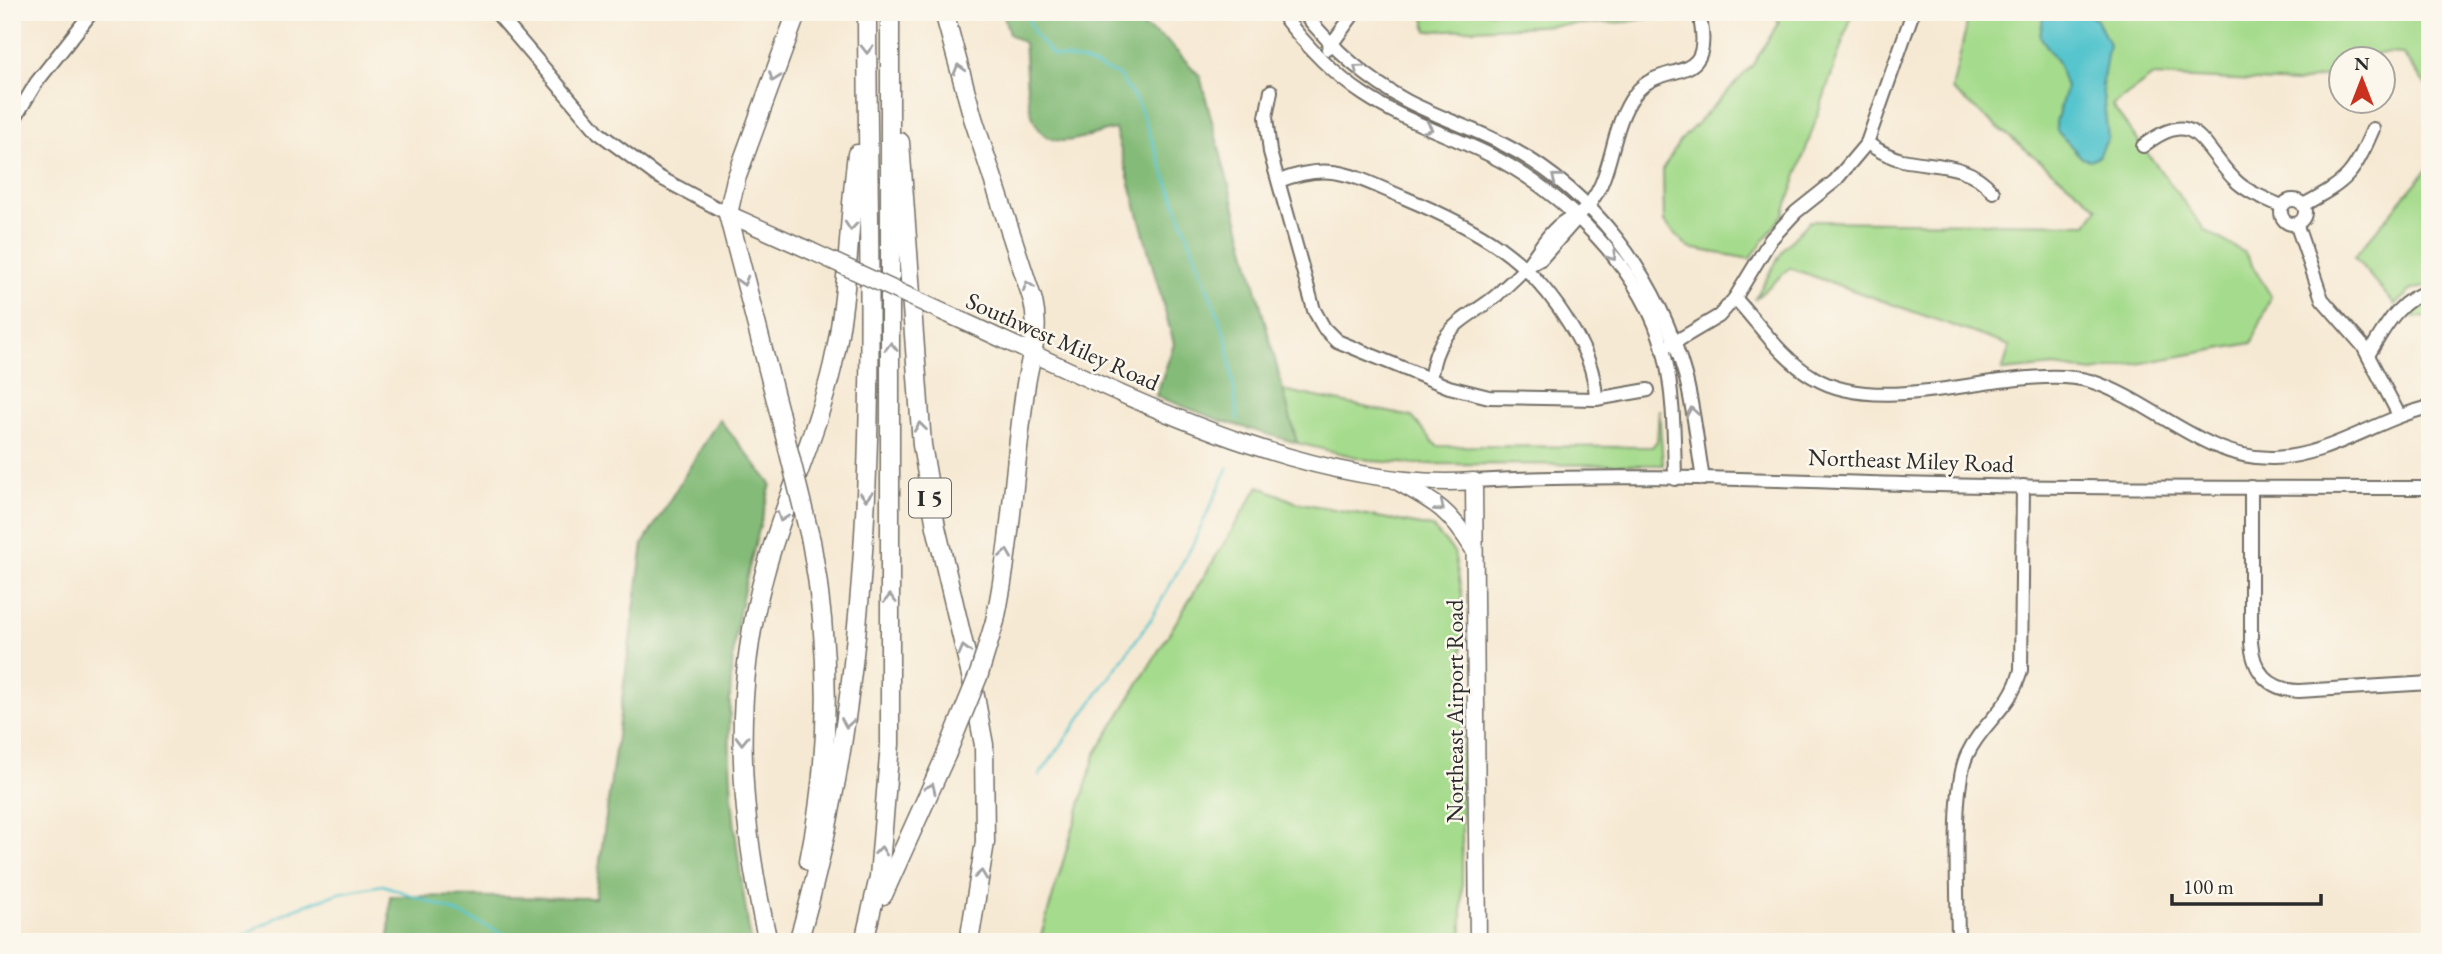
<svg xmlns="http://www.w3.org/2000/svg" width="2442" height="954" viewBox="0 0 2442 954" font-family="'EB Garamond',serif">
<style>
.green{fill:#a5db8c;stroke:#68835c;stroke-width:2}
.forest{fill:#84bb78;stroke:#587352;stroke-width:2}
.water{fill:#57c5cd;stroke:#41787c;stroke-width:2}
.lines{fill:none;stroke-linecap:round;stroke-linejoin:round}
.stream{stroke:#57c5cd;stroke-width:2.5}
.minor-casing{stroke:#726e66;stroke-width:16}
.major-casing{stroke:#726e66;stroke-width:19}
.highway-casing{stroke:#726e66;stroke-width:21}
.minor{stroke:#fff;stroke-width:12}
.major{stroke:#fff;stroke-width:16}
.highway{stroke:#fff;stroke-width:18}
.major-bridge-casing{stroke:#726e66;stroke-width:19;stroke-linecap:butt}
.highway-bridge-casing{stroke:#726e66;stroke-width:21;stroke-linecap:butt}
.major-bridge{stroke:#fff;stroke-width:16}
.highway-bridge{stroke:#fff;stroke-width:18}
.oneway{stroke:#a0a0a0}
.labels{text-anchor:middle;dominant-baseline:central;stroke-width:5;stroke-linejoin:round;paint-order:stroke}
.shield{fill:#fbf7ec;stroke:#696865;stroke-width:2}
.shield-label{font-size:23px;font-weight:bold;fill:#2b2b2b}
.street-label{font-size:24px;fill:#2b2b2b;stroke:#fbf7ec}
</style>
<rect width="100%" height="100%" fill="#fbf7ec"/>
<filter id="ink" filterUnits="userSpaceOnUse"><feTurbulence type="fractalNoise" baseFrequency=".0143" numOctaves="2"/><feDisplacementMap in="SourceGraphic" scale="14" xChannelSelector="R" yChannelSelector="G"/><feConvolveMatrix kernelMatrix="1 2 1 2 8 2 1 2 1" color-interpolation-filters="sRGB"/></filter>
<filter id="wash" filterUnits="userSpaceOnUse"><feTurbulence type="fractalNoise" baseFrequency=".00686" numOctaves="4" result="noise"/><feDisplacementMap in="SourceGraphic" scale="28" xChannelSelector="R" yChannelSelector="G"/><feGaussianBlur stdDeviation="1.57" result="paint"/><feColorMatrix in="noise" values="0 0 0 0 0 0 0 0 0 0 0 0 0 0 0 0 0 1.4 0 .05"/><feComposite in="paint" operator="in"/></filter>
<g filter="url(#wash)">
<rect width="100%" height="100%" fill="#f6e9d3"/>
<g class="green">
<path d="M1423,12h260l-57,10 -199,9z"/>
<path d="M1771,12h82l-69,201 -34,46 -61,-11 -25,-26 -1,-53 16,-27 73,-76 27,-44z"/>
<path d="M1977,12h453v79l-27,-37 -21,-1 -42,7v13l-44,10 -143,-7 -41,30 93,124 40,23 26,43 -19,47 -159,29 -38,-6 -53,5 8,-25 -220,-78 -36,32 31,-53 25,-26 277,3 11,-16 -146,-118 17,-76z"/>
<path d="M2430,166v119l-20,6 -15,14 -41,-48z"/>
<path d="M2430,299v19l-26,-2 9,-12z"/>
<path d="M1283,390l129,27 25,29 215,1 5,-6 2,-32 4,56 -250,-1 -40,-3 -76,-18z"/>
<path d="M1259,486l36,16 137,25 22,25 8,43v347h-423l56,-187z"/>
</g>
<g class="forest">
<path d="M1003,12h115l48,28 34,36 97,367 -78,-23 -63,-24 18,-52 -59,-215c-16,2 -36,13 -53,12 -42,-2 -34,-69 -38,-98l-15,-9z"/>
<path d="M719,419l52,65c-11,44 -25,89 -33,135 -18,107 -5,216 13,323h-362l1,-46 205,2 48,-354z"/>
</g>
<path class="water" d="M2044,12h41l12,8 12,24 -7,41 6,53 -9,18 -9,4 -8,-2 -25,-27 -1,-9 10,-34 -8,-25 -18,-27z"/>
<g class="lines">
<g class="stream">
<path d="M1026,12l8,22 20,22 29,5 35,14 20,28 89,237 11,80"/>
<path d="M1039,776l112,-157 41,-73 36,-78"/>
<path d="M231,942l60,-32 48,-17 44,-8 66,24 72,33"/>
</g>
</g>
</g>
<g filter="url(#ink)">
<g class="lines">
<defs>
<g id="minor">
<path d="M496,12l103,121 58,43 71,38"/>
<path d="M1280,12c23,30 51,61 83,82 39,26 84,40 125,60 74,37 155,115 176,198 10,41 10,85 11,127"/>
<path d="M1303,12c29,36 63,67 104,89 29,15 62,26 92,41 93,46 158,133 186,233 9,33 12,69 18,104"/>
<path d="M1328,49l27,-37"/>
<path d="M1271,91l-5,26 4,35 44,158 10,18 13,13 112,46 40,10 107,2 52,-9"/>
<path d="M12,123l24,-40 56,-71"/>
<path d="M1867,143c11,7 22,14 35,17 34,7 66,2 91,32"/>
<path d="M2143,146c53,-41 57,-2 91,33 12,13 31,19 47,27"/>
<path d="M1279,181c54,-21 75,-4 126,17 71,30 124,58 165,127 15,24 25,46 26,74"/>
<circle cx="2293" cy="212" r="12"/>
<path d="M2305,204c44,-24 48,-29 68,-75"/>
<path d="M2297,226l25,73 41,47 36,69"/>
<path d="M1526,267l15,-8 38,-43"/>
<path d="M1735,298c24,26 47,61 78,79 50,31 132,11 187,4 30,-3 61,-8 90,0 64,20 114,79 184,77 56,-2 103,-39 156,-51"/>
<path d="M1670,345l49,-29 16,-18 36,-59 25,-27 39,-31 32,-38 46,-131"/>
<path d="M2368,355c17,-27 29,-55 62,-64"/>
<path d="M1430,379c3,-14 5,-28 14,-40 13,-20 36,-29 53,-44 9,-9 19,-17 27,-26 14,-16 23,-37 42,-49 4,-3 10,-2 14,-6 36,-32 27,-83 55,-120 26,-35 77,-6 66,-70"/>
<path d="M1474,481c154,-9 310,0 464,4 164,4 328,2 492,3"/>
<path d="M2251,487v155c2,29 17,48 48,49l131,-8"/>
<path d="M1958,942c0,-43 -7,-153 9,-187 15,-33 44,-46 54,-85l2,-184"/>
</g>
<g id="major">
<path d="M728,214l83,37"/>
<path d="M945,313c155,69 356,181 529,168l4,461"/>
<path d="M1396,481c40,22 53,28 78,69"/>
</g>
<g id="highway">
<path d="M944,12l29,106 60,183c8,34 -4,57 -8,90 -11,77 -14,154 -30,230"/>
<path d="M900,142l22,303 14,82 36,153 12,65 1,97 -16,100"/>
<path d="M779,412l-51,-198 8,-35 61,-167"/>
<path d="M809,861c22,-106 22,-213 2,-320"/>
<path d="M883,895l63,-140"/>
<path d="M768,942c-29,-125 -38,-251 -1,-377 19,-67 50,-132 66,-201 16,-69 15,-140 24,-210"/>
<path d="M798,942c90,-303 70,-617 69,-930"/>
<path d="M864,942l15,-65 11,-133v-732"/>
</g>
</defs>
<use href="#minor" class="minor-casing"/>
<use href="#major" class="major-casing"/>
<use href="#highway" class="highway-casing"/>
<use href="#minor" class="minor"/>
<use href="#major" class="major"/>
<use href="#highway" class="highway"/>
<defs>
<path id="major-bridge" d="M811,251l134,62"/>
<g id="highway-bridge">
<path d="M779,412l32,129"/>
<path d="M946,755l33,-81 16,-53"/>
</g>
</defs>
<use href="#major-bridge" class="major-bridge-casing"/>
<use href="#highway-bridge" class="highway-bridge-casing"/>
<use href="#major-bridge" class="major-bridge"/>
<use href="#highway-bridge" class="highway-bridge"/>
</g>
<defs><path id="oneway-chevron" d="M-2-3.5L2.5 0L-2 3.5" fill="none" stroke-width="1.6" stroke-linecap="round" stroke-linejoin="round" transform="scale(1.75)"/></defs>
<g class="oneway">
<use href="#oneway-chevron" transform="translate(867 49) rotate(90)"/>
<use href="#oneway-chevron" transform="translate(959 69) rotate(-106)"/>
<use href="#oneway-chevron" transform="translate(1358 69) rotate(-143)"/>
<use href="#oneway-chevron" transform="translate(774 77) rotate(110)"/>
<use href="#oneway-chevron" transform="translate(1428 128) rotate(22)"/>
<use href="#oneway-chevron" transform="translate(1556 178) rotate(-141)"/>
<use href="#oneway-chevron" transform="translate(851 226) rotate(95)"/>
<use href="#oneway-chevron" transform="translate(1612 256) rotate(55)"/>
<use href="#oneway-chevron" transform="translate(743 281) rotate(74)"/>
<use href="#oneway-chevron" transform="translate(1028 286) rotate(-108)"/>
<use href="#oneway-chevron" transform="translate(891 347) rotate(-90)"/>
<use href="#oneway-chevron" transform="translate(1692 412) rotate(-99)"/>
<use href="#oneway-chevron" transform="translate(920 427) rotate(-97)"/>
<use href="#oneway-chevron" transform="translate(866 496) rotate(91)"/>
<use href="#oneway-chevron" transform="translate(1440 507) rotate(40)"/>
<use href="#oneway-chevron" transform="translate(782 517) rotate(109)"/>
<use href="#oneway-chevron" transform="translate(1006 554) rotate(-82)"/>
<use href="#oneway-chevron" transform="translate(890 599) rotate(-90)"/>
<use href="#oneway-chevron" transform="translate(964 650) rotate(-105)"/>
<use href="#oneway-chevron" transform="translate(847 723) rotate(99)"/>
<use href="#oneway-chevron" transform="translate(742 740) rotate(91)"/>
<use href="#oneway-chevron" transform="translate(931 788) rotate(-65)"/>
<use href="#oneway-chevron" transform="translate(881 851) rotate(-84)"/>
<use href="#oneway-chevron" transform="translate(981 875) rotate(-82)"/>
</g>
</g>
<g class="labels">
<rect class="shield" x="909" y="478.5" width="42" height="39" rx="5"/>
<g class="shield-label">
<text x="930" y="498">I 5</text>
</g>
<g class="street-label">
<text transform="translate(1063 341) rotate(24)">Southwest Miley Road</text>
<text transform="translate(1911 460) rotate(2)">Northeast Miley Road</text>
<text transform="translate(1454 711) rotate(-90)">Northeast Airport Road</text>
</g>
</g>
<rect width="2442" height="954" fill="none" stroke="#fbf7ec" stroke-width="42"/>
<g transform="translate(2362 80)"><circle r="33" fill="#fbf7ec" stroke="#a8a59f" stroke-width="2"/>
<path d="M0-5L12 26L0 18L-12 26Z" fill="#c8321e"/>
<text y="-10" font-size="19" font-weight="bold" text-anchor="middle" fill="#2b2b2b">N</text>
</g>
<path d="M2172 894v10h149v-10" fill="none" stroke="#2b2b2b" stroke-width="3.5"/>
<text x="2183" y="894" font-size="21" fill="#2b2b2b" stroke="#fbf7ec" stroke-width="5" paint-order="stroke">100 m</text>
</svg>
